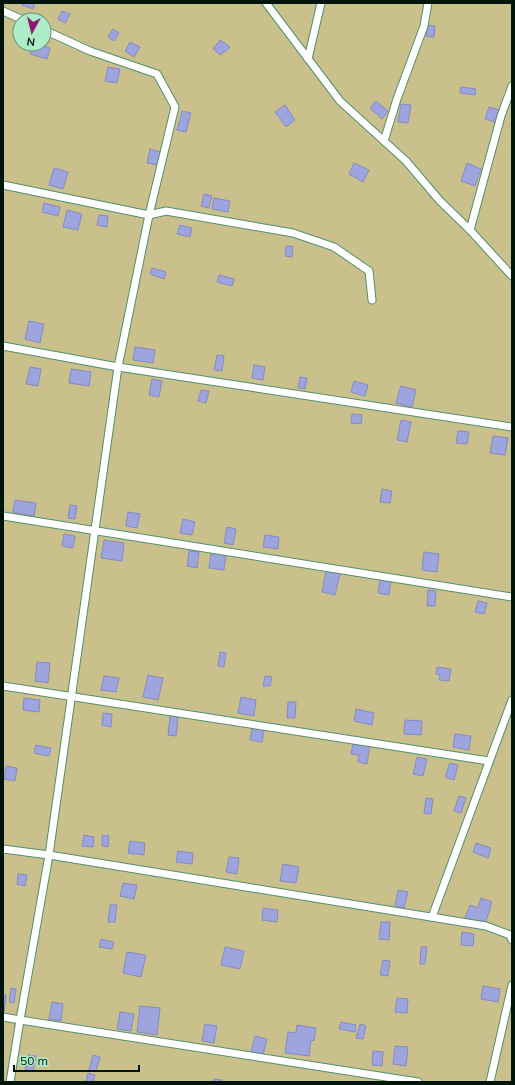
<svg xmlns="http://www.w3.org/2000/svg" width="515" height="1085" viewBox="0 0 515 1085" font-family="Mulish,sans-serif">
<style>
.green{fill:#cac08c;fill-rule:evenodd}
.building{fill:#9da4de;stroke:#858bc3}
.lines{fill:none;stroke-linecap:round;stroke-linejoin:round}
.lane-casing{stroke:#51906e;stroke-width:9}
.lane{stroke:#fff;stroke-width:7}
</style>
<rect width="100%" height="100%" fill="#acedc8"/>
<path class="green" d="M3,3h509v1079h-509zM20,20h24v24h-24z"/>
<g class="building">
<path d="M22,3h13l-2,6 -11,-4z"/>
<path d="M62,11l8,3 -5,9 -7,-4z"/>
<path d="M428,25l7,1 -1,11 -8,-1z"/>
<path d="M113,29l6,4 -5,8 -6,-4z"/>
<path d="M220,40l10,7 -5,5 -1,-1 -3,4 -8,-6z"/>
<path d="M130,42l10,5 -6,10 -9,-6z"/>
<path d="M33,44h4l13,4 -3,11 -17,-5z"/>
<path d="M108,67l12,2 -3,14 -12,-2z"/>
<path d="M461,87l15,2 -1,6 -15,-2z"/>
<path d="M376,101l12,10 -6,8 -12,-11z"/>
<path d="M401,104l10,1 -3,18 -10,-1z"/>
<path d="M285,105l10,15 -9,7 -11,-15z"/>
<path d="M489,107l10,3 -4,12 -10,-3z"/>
<path d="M182,111l9,2 -5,19 -9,-2z"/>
<path d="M150,149l11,3 -3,13 -11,-2z"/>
<path d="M354,163l15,7 -6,12 -14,-8z"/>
<path d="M467,163l14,6 -6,17 -14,-5z"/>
<path d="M54,168l14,4 -5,17 -14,-4z"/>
<path d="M204,194l8,2 -3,12 -8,-2z"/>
<path d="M214,198l16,3 -2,11 -16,-3z"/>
<path d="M44,203l16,4 -2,9 -16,-4z"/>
<path d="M67,210l15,4 -4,16 -15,-3z"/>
<path d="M99,215l9,1 -1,11 -10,-2z"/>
<path d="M180,225l12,3 -2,9 -13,-3z"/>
<path d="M286,246h7l-1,11 -7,-1z"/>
<path d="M152,268l14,4 -2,7 -14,-5z"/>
<path d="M219,275l15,4 -2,7 -15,-4z"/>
<path d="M29,321l15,3 -4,19 -15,-4z"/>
<path d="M135,347l20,3 -2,13 -20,-3z"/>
<path d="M217,355l7,1 -2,15 -8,-1z"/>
<path d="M254,365l11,2 -2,13 -11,-2z"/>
<path d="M30,367l11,2 -3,17 -12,-2z"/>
<path d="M71,369l20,3 -2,14 -20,-3z"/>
<path d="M300,377l7,1 -2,11 -7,-1z"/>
<path d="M152,379l10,2 -3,16 -10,-2z"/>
<path d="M354,381l14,4 -3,11 -14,-4z"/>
<path d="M401,386l15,4 -4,17 -16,-4z"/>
<path d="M201,390l8,1 -3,12 -8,-2z"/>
<path d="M352,414l10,1 -1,9 -10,-1z"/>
<path d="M401,420l10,2 -4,20 -10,-2z"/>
<path d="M458,431l11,1 -2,12 -11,-1z"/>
<path d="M493,436l15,2 -3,17 -15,-2z"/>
<path d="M382,489l10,2 -2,12 -10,-1z"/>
<path d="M15,500l21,3 -2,13 -21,-4z"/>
<path d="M70,505l7,1 -2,13 -7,-1z"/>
<path d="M128,512l12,2 -3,14 -11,-2z"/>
<path d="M183,519l12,3 -3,13 -12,-2z"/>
<path d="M227,527l9,2 -3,16 -9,-2z"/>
<path d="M64,534l11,2 -2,12 -11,-2z"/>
<path d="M265,535l14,2 -1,12 -15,-2z"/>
<path d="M104,540l20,3 -2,18 -21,-3z"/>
<path d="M189,551l10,1 -2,16 -10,-2z"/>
<path d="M424,552l15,2 -2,18 -15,-2z"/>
<path d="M211,553l15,2 -2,15 -15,-2z"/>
<path d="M326,571l14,3 -5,21 -13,-3z"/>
<path d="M380,578l11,2 -2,15 -11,-2z"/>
<path d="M428,590l8,1 -1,15h-8z"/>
<path d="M478,601l9,2 -3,11 -9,-2z"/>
<path d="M220,652l6,1 -2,14 -6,-1z"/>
<path d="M37,662l13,1 -2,20 -13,-2z"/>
<path d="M437,667l14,2 -2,12 -10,-1 1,-5 -4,-1z"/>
<path d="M148,675l15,3 -5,22 -15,-3z"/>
<path d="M104,676l15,2 -3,14 -15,-2z"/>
<path d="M265,676l7,1 -2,9h-7z"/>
<path d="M241,697l15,3 -2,16 -16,-3z"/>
<path d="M24,698l16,2 -1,12 -16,-2z"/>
<path d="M288,702h8l-1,16h-8z"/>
<path d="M356,709l18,4 -2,12 -18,-4z"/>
<path d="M103,713l9,1 -1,13 -9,-2z"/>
<path d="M170,716l8,1 -2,19 -8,-1z"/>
<path d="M405,720l17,1 -1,14 -17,-1z"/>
<path d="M252,728l12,2 -2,12 -12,-2z"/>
<path d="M455,734l16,2 -2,14 -16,-3z"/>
<path d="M353,744l17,2 -3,18 -9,-2 1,-7 -8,-1z"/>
<path d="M36,745l15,3 -2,8 -15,-3z"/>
<path d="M417,757l10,2 -4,17 -10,-2z"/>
<path d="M450,763l8,2 -4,15 -9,-3z"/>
<path d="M6,766l11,2 -2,13 -11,-2z"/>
<path d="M459,796l7,2 -5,15 -7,-2z"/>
<path d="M426,798l7,1 -2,15 -7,-1z"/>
<path d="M84,835l10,2 -1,10 -11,-1z"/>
<path d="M102,835l7,1 -1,11 -6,-1z"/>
<path d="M130,841l15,2 -1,12 -16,-2z"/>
<path d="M476,843l15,5 -3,10 -15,-6z"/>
<path d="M178,851l15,2 -1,11 -16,-2z"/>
<path d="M229,857l10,1 -2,16 -11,-2z"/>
<path d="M283,864l16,3 -3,16 -16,-2z"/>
<path d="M18,874l9,1 -2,11 -8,-2z"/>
<path d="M123,883l14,2 -3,14 -14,-3z"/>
<path d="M398,890l10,2 -4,16 -9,-2z"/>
<path d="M481,898l11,4 -7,22 -20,-6 5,-13 8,3z"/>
<path d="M110,905h7l-2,17h-7z"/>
<path d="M263,908l15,2 -1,12 -15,-2z"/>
<path d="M381,922h9l-1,18 -10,-1z"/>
<path d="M462,932l12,2 -1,12 -12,-1z"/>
<path d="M101,939l13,3 -2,7 -13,-2z"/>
<path d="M225,947l19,4 -4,18 -19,-4z"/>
<path d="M421,947h6l-2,17h-5z"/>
<path d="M127,952l19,3 -5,22 -18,-4z"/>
<path d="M383,960l7,1 -2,15 -8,-1z"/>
<path d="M483,986l17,3 -2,13 -17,-3z"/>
<path d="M11,988l5,1 -2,14 -5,-1z"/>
<path d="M3,995h3l-2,18h-1z"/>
<path d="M397,998l11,1 -1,14 -12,-1z"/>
<path d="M52,1002l11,2 -2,17 -12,-2z"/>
<path d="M140,1006l20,2 -3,27 -20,-3z"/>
<path d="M120,1012l14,2 -3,17 -14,-2z"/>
<path d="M341,1022l15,3 -1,7 -16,-3z"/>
<path d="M205,1024l12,2 -3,17 -12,-2z"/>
<path d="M360,1024l6,2 -3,13 -7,-1z"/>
<path d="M297,1025l19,3 -2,13 -3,-1 -2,16 -24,-3 3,-21 8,1z"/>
<path d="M255,1036l12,3 -4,16 -12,-3z"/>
<path d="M395,1046l13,1 -2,19 -13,-2z"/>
<path d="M373,1051l10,1 -1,14 -10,-1z"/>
<path d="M28,1055l8,1 -3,16 -8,-1z"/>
<path d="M93,1055l7,2 -4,14 -7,-1z"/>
<path d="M88,1073l7,2 -2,7h-7z"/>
<path d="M214,1079l8,1 -1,2h-8z"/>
</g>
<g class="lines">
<defs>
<g id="lane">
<path d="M266,3l74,98 66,60 34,40 30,29 42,46"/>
<path d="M3,11l20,9"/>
<path d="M44,30l46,21 67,23 18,33 -26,108 -31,152 -69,488 437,71 24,9 2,5"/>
<path d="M308,59l13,-56"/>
<path d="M384,141l13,-42 27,-73 4,-23"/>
<path d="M3,185l146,30 17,-4 127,22 41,14 35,24 3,29"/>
<path d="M470,230l31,-114 11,-30"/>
<path d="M3,346l115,21 394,60"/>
<path d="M3,516l509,81"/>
<path d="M3,686l486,75"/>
<path d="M3,849l46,6 -29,165 398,62"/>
<path d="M432,917l80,-217"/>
<path d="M3,1017l17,3 -10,62"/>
<path d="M490,1082l22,-97"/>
</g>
</defs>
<use href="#lane" class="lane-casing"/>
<use href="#lane" class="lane"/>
</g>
<rect width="515" height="1085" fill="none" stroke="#001509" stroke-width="8"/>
<g transform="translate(32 32) rotate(187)"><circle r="19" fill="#acedc8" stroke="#67977c"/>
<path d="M0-3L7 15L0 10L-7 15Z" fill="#901776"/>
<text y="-6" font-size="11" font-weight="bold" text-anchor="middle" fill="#001509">N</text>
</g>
<path d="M14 1065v6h125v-6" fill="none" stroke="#001509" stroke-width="2"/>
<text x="20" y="1065" font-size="12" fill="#001509" stroke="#acedc8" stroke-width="3" paint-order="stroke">50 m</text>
</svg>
